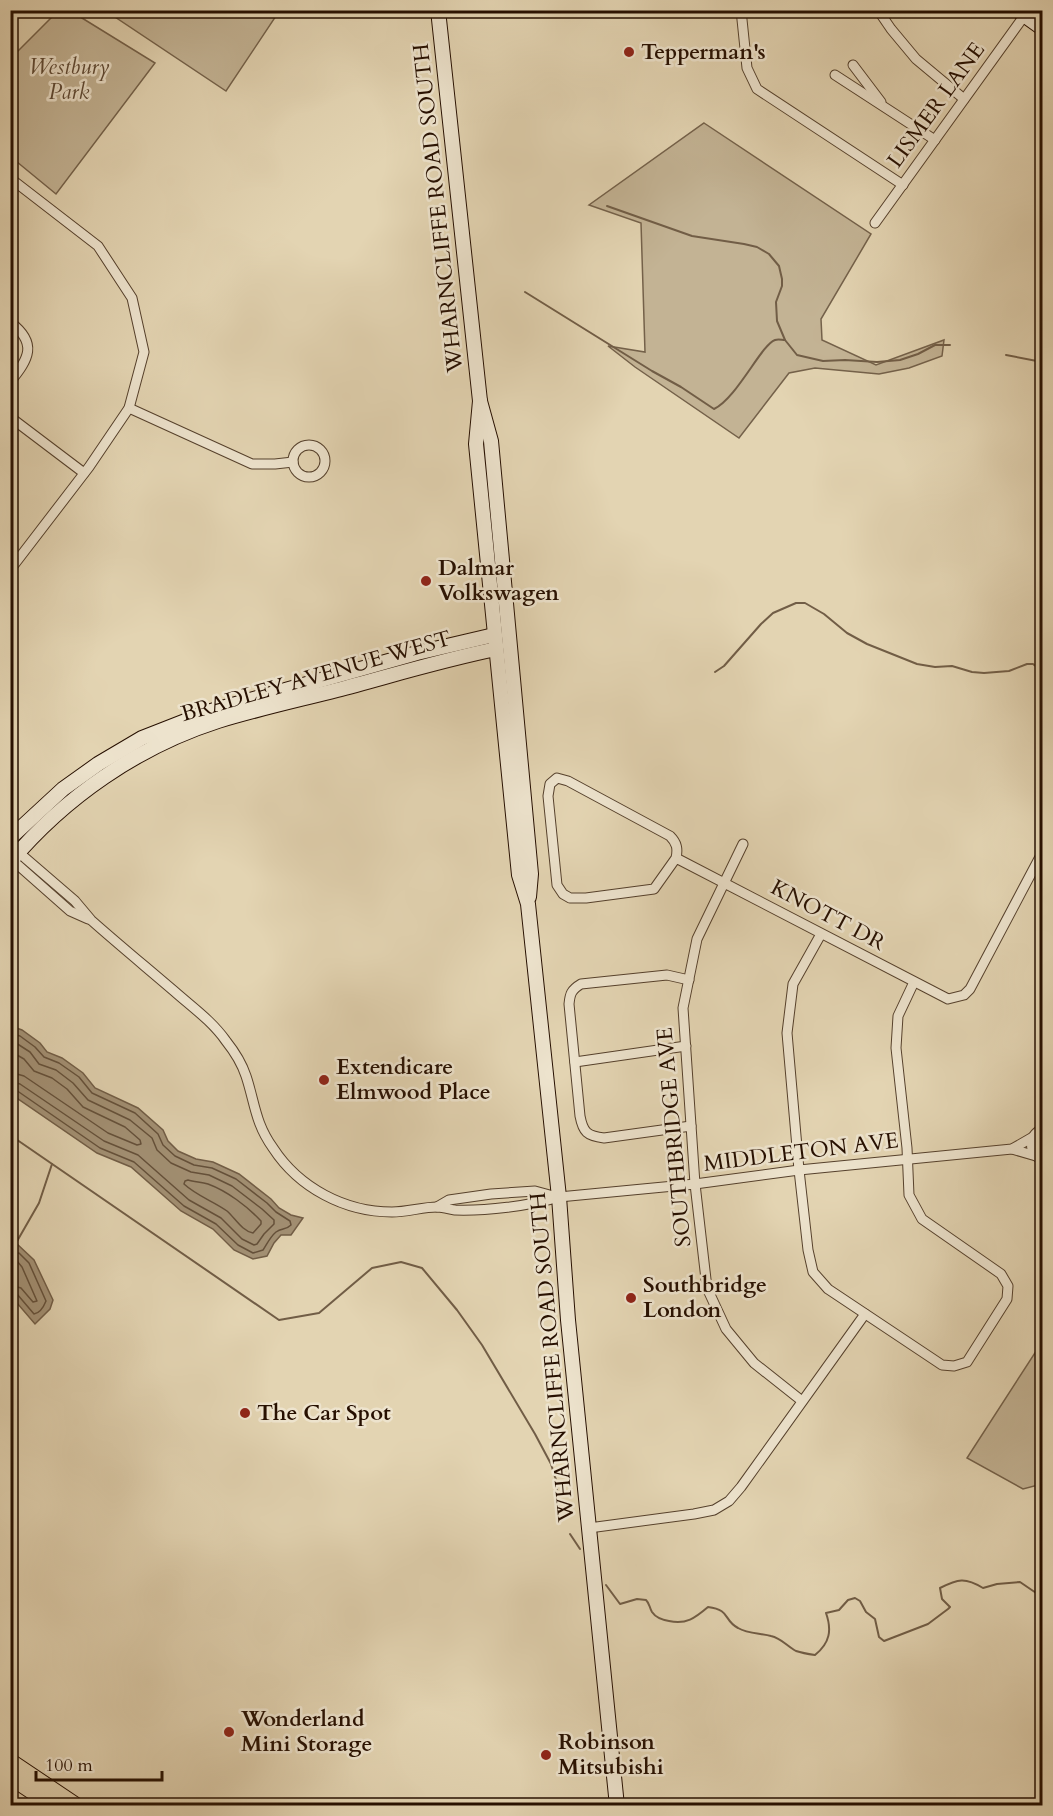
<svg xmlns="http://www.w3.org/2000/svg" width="1053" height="1816" viewBox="0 0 1053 1816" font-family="Cardo,serif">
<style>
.green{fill:#c3b394;stroke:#74614a;stroke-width:1.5}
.water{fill:#a39175;stroke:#715d46;stroke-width:1.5}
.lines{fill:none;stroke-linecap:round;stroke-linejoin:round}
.shore{stroke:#64503a;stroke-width:1.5}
.stream{stroke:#715d46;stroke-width:2}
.street-casing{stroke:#55402c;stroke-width:11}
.secondary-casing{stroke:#260f00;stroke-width:16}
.primary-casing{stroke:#260f00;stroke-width:17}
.street{stroke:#ede3cd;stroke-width:9}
.secondary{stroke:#ede3cd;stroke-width:14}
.primary{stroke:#e3d4b2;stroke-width:15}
.poi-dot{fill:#8f2418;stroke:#ede3cd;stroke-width:2}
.labels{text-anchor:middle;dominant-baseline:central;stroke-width:5;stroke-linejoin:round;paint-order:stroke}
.poi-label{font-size:22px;font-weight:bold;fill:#260f00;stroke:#ede3cd;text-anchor:start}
.park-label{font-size:22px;font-style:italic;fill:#5d4834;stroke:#ede3cd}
.street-label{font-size:22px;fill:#260f00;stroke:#ede3cd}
</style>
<rect width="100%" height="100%" fill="#e3d4b2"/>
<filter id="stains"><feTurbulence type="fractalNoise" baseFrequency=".00333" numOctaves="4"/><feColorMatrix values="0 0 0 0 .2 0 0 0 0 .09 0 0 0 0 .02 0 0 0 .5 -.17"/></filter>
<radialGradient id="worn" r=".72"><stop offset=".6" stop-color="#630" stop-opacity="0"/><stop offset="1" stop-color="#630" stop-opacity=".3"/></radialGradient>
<g class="green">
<path d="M69,10l86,53 -99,131 -45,-37v-99l47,-47z"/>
<path d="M268,10l8,6 -50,75 -120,-80z"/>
<path d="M704,123l167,111 -50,85 1,21 54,25 68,-25 -2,16 -33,12 -30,6 -64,-6 -26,5 -50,65 -104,-71 -27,-21 37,6 -4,-129 -52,-18z"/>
<path d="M1042,1342v142l-19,5 -56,-31z"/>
</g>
<g class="water">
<path d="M11,1026l11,4 18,13 7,9 15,6 21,15 12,15 43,20 25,22 5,11 10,10 18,8 17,3 26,12 32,25 8,9 12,7 12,3 -12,17h-10l-7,8 -7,13 -14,3 -19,-9 -21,-21 -32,-18 -50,-44 -34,-14 -86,-59z"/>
<path d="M16,1243l18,17 19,40 -3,9 -15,15 -24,-28v-45z"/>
</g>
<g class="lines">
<g class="shore">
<path d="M10,1033l10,3 15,11 9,10 15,6 20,14 13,16 43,20 23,21 5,11 12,11 19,9 18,3 24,11 31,24 9,9 14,9 1,4c-5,5 -9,3 -15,7 -6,5 -9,12 -13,18l-10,3 -15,-8 -22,-21 -32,-18 -50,-44 -34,-14 -84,-58 -6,-1"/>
<path d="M10,1041l6,2 14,9 9,12 17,6 17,13 15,17 42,20 22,18 5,12 14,13 20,9 18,3 23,11 30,23 12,11v4l-10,10 -7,10 -3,1 -12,-6 -21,-21 -32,-18 -51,-45 -34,-14 -84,-57 -10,-3"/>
<path d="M10,1051l14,8 10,12 18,7 15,11 16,18 42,20 15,13 1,4 -4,1 -29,-12 -84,-57 -14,-4"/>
<path d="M188,1180c6,2 13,2 20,4 19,7 39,22 53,37v3l-8,9c-11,-2 -18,-15 -26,-22 -14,-10 -30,-15 -43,-27l1,-3z"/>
<path d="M10,1254l9,-1 10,10 17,38c-2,5 -6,12 -12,13l-17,-20 -7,-1"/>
<path d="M10,1261h7l5,6 15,34 -4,1 -12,-14 -11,-3"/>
</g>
<g class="stream">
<path d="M607,206l85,30 52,8 13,3 12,7 10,12 3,13v7l-6,16 1,19 8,19 12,15 26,6 22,-1 32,2 23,-2 18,-6 17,-9h15"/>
<path d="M525,292l127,79 29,16 33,22c23,-11 47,-64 61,-69 3,-1 7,0 10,0"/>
<path d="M1006,355l36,7"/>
<path d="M715,672l9,-6 37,-42 12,-11 23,-10h9l19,11 23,19 20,11 50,20 18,3 17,-1 20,6 12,1 25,-2 18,-7h6l9,7"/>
<path d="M10,1135l269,185 40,-7 53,-45 29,-6 21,6 35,42 25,35 53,89 16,30 5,16 4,41"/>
<path d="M16,1243l23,-40 13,-39"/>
<path d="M570,1534l10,15"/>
<path d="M606,1585l14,19 17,-5 9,1c4,4 3,7 6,12 4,6 11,8 17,9 17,4 26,-3 39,-14 23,3 15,13 30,21 10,6 22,5 33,8 10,2 16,10 25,15 6,2 12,3 19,4 15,-12 17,-25 11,-42l13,-3 9,-10 7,-2 5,3 6,11 9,7 4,18 5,4 44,-17 20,-15 2,-2 -8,-8 -2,-11c18,-9 25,-11 43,0l14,-4 23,-2 22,15"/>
</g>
<defs>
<g id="street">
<path d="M741,10l6,58 10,21 146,96"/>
<path d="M878,10l13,19 25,30 48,40"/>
<path d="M853,65l28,37"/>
<path d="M835,75l100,65"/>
<path d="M10,178l88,68 34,52 12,54 -15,56 -40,59 -79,103"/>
<path d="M875,223l152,-211"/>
<path d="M10,322c28,21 19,37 0,60"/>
<path d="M129,408l123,56h23l18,-2"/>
<path d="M10,417l74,56"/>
<circle cx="309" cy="461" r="16"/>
<path d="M743,844l-46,95 -14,69 12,176 12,104 19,41 28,34 48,38"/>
<path d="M10,845l65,56 16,19c27,24 55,47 83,71 18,16 38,30 52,50 8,10 16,23 20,35 9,27 9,47 27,72 26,40 72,64 119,64 15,0 31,-5 45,-5 6,0 12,2 18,3 30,1 75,-4 104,-13l136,-13 104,-14 213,-21 21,-12"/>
<path d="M10,858l60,53 18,8"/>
<path d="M676,858l-22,31 -68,9h-16l-7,-4 -6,-9 -9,-89 2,-12 7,-6 11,3 102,55c7,7 8,13 6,22l272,141 16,-4 6,-6 72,-136"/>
<path d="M821,934l-28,50 -6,49 12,137 9,80 5,22 15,17 114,76 12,1 13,-4 40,-63 1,-13 -7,-12 -79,-55 -13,-24 -2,-47 -11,-100 2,-32 16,-34"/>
<path d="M689,980l-22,-5 -86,9c-10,6 -11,10 -12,20l11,112c3,16 7,20 24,22l87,-12"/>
<path d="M575,1062l111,-16"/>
<path d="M1042,1129c-14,7 -14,24 0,31"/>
<path d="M1012,1149l24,7"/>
<path d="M437,1207l12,-7 42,-6 44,-3 22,6"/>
<path d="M589,1528l105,-14 20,-4 15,-9 12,-14 124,-173"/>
</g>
<g id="secondary">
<path d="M438,10l42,391 11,40 40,433 -2,23"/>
<path d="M1017,10l25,18"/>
<path d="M480,401l-4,43 43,431 9,29 31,293 9,123 49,486"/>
<path d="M10,838l53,-49 35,-25 44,-26 69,-27 206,-58 77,-18"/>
<path d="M10,862c55,-65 127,-115 208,-141 39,-12 80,-21 119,-31 53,-14 105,-30 159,-41"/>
</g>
<g id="primary">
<path d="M10,1761l67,45"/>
<path d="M10,1777l44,29"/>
</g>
</defs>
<use href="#street" class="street-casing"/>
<use href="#secondary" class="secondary-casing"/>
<use href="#primary" class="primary-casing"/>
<use href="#street" class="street"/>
<use href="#secondary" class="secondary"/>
<use href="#primary" class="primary"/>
</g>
<g class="poi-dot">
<circle cx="629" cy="52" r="6"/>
<circle cx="426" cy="581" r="6"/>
<circle cx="324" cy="1080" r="6"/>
<circle cx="631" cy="1298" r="6"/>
<circle cx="245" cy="1413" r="6"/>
<circle cx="229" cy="1732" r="6"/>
<circle cx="546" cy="1755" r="6"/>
</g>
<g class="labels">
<g class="poi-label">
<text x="641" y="52">Tepperman's</text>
<text x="438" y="568">Dalmar<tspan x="438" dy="25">Volkswagen</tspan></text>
<text x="336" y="1067">Extendicare<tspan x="336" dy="25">Elmwood Place</tspan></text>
<text x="643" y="1285">Southbridge<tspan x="643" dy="25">London</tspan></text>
<text x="257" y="1413">The Car Spot</text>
<text x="241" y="1719">Wonderland<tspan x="241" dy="25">Mini Storage</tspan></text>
<text x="558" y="1742">Robinson<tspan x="558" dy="25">Mitsubishi</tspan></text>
</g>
<g class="park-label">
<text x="69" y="67">Westbury<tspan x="69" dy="25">Park</tspan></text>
</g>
<g class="street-label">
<text transform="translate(936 105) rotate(-54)">LISMER LANE</text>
<text transform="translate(438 208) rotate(-96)">WHARNCLIFFE ROAD SOUTH</text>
<text transform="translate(316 676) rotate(-16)">BRADLEY AVENUE WEST</text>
<text transform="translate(828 915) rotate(28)">KNOTT DR</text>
<text transform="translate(674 1137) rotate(-95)">SOUTHBRIDGE AVE</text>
<text transform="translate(801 1152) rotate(-7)">MIDDLETON AVE</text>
<text transform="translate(552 1357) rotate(-95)">WHARNCLIFFE ROAD SOUTH</text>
</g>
</g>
<rect width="1053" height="1816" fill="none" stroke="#e3d4b2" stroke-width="36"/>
<rect x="12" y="12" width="1029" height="1792" fill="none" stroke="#260f00" stroke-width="3"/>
<rect x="18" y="18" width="1017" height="1780" fill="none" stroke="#260f00" stroke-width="1.5"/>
<path d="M36 1771v9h126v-9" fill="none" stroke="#260f00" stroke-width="3"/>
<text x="45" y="1771" font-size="18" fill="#260f00" stroke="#ede3cd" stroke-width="4.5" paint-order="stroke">100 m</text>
<rect width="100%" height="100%" filter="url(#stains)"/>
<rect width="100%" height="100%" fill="url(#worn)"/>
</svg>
